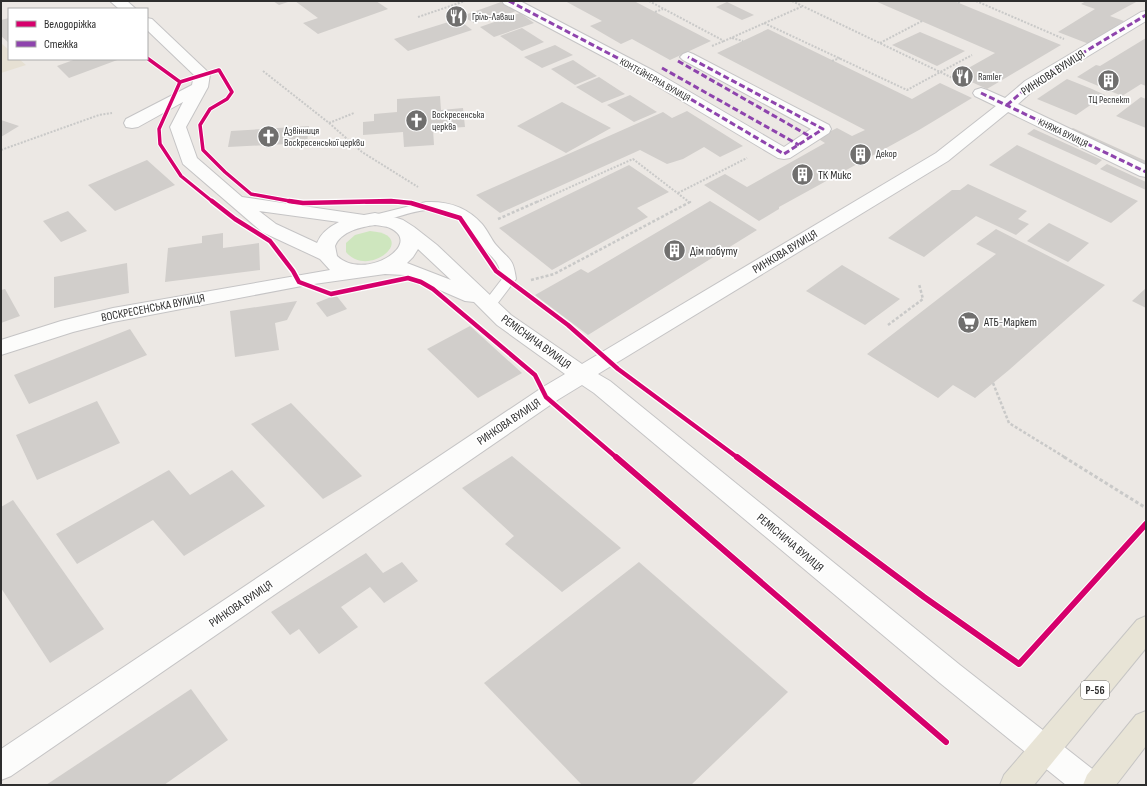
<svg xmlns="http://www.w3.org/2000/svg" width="1147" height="786" viewBox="0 0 1147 786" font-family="'Sofia Sans Condensed',sans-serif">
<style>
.education{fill:#e6e0d3}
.green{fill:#cee6be}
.building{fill:#d1cecb}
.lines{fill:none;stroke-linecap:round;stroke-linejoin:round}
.service-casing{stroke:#c5c4c5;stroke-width:2}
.pedestrian-casing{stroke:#c5c4c5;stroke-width:2}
.minor-casing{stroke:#c5c4c5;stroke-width:2}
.primary-casing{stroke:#c6c5c4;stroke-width:2}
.path-far2{stroke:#c9c9c8;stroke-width:2;stroke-dasharray:2 1.5;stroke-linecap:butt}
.path-far1{stroke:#c9c9c8;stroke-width:2.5;stroke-dasharray:3 2;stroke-linecap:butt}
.path{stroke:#c9c9c8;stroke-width:3;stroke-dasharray:3.5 2.5;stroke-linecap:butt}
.service{fill:#fcfcfb;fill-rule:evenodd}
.pedestrian{fill:#fcfcfb;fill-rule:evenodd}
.minor{fill:#fcfcfb;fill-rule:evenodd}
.primary{fill:#e8e4d6;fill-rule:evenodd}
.quiet{stroke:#8e44ad;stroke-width:3;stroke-dasharray:6 3;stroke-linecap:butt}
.cycleway-far2-casing{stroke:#fff;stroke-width:5.5}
.cycleway-far1-casing{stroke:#fff;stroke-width:7}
.cycleway-casing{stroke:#fff;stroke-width:8}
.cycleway-far2{stroke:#d6006c;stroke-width:3.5}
.cycleway-far1{stroke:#d6006c;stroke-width:4.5}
.cycleway{stroke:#d6006c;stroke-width:6}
.labels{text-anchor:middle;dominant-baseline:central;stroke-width:3.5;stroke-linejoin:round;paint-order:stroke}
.far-poi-label{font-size:10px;fill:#2e2e2e;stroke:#fff;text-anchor:start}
.far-street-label{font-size:10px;fill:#2e2e2e;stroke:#fff}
.shield{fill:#fff;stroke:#6d6d6d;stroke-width:1}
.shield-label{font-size:11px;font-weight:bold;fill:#2e2e2e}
.street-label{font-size:12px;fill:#2e2e2e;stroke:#fff}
.poi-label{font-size:12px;fill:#2e2e2e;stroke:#fff;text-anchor:start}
</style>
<rect width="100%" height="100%" fill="#ece8e4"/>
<path class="education" d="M1,43l8,7v9h10l7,6 -25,8z"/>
<path class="green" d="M370,231c51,4 -1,49 -24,21v-9l9,-8z"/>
<g class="building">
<path d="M273,1h18l-12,4z"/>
<path d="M295,1h81l12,8 -70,25 -15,-11 15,-5z"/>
<path d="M565,1h69l77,40 -41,19 -38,-21 -11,5 -31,-18 12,-5z"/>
<path d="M875,1h79l107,44 -74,44 -31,-14 39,-22z"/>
<path d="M1086,1h52l-28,15 14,5 -35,23 -31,-12 37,-23 -14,-5z"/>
<path d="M501,2l15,9 -18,7 -4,-2 -20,7 -12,-7z"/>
<path d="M727,2l27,13 -12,5 -26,-13z"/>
<path d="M520,13l14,10 -40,14 -14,-10z"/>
<path d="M9,18v25l-8,-7v-16z"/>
<path d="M458,19l14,11 -64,21 -14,-12z"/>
<path d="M522,28l22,14 -22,9 -22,-15z"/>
<path d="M768,29l144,70 28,-16 32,15 -53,32 -140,77v2l-20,12 -55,-36 21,-11 22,13 78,-44 -8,-5 20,-10 15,8 13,-6 -148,-77z"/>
<path d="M920,32l45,19 -28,15 -45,-21z"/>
<path d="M1146,38v48l-5,-2 -19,12 -45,-19 19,-12 4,1z"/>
<path d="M555,45l18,10 -31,13 -18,-11z"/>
<path d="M76,59h44l-51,19 -12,-12z"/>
<path d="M573,60l24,16 -22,9 -24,-16z"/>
<path d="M599,77l26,17 -23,9 -26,-16z"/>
<path d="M1067,79l25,10 13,6 -29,20 -39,-16z"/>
<path d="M630,95l27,17 -23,10 -27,-17z"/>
<path d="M440,96l1,14 22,-2 2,19 -32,2 1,16 -30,2 -1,-15 -40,3v-13l11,-1v-7l23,-2v-13z"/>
<path d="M1141,97l5,2v29l-30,-12z"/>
<path d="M562,102l49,26 -45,25 -49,-27z"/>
<path d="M687,111l56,35 -23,11 -16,-10 -21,12 -16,5 -27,-14 -140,63 -24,-18 187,-83 9,6z"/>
<path d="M1,120l18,6 -18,11z"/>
<path d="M309,126l-2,17 -79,4 3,-16z"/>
<path d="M1073,128l73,33v7l-79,-36z"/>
<path d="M1034,129l68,31 -6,5 -69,-31z"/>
<path d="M1017,145l121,56 -27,22 -122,-58z"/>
<path d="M147,160l28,25 -60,26 -27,-26z"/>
<path d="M1107,164l39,18v8l-46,-21z"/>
<path d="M629,165l40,27 -32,16 11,9 -96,53 -53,-42z"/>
<path d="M968,184l59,27 -9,8 11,5 -13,11 -40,-19 -52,41 -36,-19 64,-48h8z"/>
<path d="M710,201l47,29 -169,105 -53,-40 46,-26 7,4z"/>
<path d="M68,211l19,20 -26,11 -18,-21z"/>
<path d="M1049,223l40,20 -21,19 -41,-21z"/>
<path d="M996,229l109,56 -96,85 -34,28 -22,-13 -15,13 -71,-44 129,-100 -20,-10z"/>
<path d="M223,233v15l36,-5 1,27 -95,12 3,-34 34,-5v-7z"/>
<path d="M127,263l2,30 -75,15v-31z"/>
<path d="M842,265l58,34 -35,26 -59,-34z"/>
<path d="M1146,288v20l-14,-7z"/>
<path d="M5,289l15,27 -19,7v-33z"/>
<path d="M336,295l11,14 -20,8 -11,-14z"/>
<path d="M297,301l-10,19 -12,3 4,27 -44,7 -5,-46z"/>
<path d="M470,326l52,47 -44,25 -51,-49z"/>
<path d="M130,329l17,26 -118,49 -15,-29z"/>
<path d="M97,401l23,42 -83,37 -21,-45z"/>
<path d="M291,403l71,73 -39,23 -72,-75z"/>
<path d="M512,456l109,92 -59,44 -57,-48 9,-8 -52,-48z"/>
<path d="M169,470l21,25 42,-25 33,36 -81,50 -31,-36 -76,44 -21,-30z"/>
<path d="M13,500l91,129 -54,34 -49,-75v-81z"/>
<path d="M366,553l17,20 19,-11 16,19 -34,22 -14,-16 -29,20 17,20 -39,27 -20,-25 -9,6 -19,-23z"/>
<path d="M639,562l149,130 -97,93h-109l-98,-102z"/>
<path d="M191,689l37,51 -64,45h-118z"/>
</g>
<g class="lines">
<defs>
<path id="service" d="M426,202c23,-1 41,5 56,22 6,7 9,15 14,21 13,15 17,12 20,34l-22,29 -5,2 -5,-2 -2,-3 20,-26c-4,-22 -9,-18 -20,-34 -34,-52 -56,-35 -107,-22l-5,-1 -2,-3 2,-3z"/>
<g id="pedestrian">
<path d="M502,1h18l134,70 130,76 27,-18 -128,-69 -3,-3 3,-3 5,-2 5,2 136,71 2,4 -2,4 -39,25 -6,1 -6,-1 -136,-81 -138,-73z"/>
<path d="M1146,11v10l-109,66 -19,17 128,61v12l-6,-1 -165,-80 -2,-3 2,-3 6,-2 6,2 18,8 20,-17 116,-69z"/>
</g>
<g id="minor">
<path d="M110,1h17l9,8h-17z"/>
<path d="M147,18l5,1 58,55 -2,13 -22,40 11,31 45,39 122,18 11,-2 22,5 6,2 11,7 23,18 74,70 71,49 354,-211 65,-51 6,-2 6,2 2,3 -2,3 -65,53 -350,213 12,7 350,284 140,110 4,10h-38l-126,-102 -346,-290 -12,-8 -23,14 -548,377 -10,4v-31l542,-362 22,-13 -68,-49 -23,-23 -9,-1 -60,-26 -20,-1 -78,11 -194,37 -40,10 -72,23v-15l60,-19 52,-13 217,-38 -10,-11 -58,-27 -79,-68 -13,-37 13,-25 -45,25 -6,1 -6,-1 -2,-4 2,-4 66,-34 2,-10 -47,-45zM259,211l80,11c-10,5 -18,11 -22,21l-41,-19zM375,225c5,1 11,1 15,3 35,16 -26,54 -53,28l-2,-10c6,-15 26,-19 40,-21zM418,249l33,31 -44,-17 6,-6z"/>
</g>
<g id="primary">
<path d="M1146,616v32l-112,137h-34l4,-10 133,-155z"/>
<path d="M1146,711v35l-30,39h-33l4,-10 49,-60z"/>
</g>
</defs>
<use href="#service" class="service-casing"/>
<use href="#pedestrian" class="pedestrian-casing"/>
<use href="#minor" class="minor-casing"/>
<use href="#primary" class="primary-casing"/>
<g class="path-far2">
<path d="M649,1l75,40 79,-35"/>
<path d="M792,1l169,81"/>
<path d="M976,1l88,38"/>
<path d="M958,3l3,-2"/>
<path d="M655,12l8,-3"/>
<path d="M418,17l47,-16"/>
<path d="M764,23l143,67 65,-35"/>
<path d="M732,38l11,3"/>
<path d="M880,43l42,-22"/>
<path d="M712,46l12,-5"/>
<path d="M832,61l8,-3"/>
<path d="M263,71l66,52 33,29 56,35"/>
<path d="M329,123l25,-10"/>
<path d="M1,150l98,-35 13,-2"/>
<path d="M678,193l69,-35"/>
<path d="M537,202l96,-43 56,43"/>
</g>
<g class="path-far1">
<path d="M498,219l41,-18"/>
<path d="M531,280l23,-6 136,-72 -2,-1"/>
<path d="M888,325l35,-26 -4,-15"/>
<path d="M993,383l16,40 57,35"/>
</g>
<path class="path" d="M1064,457l82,51"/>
<use href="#service" class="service"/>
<use href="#pedestrian" class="pedestrian"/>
<use href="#minor" class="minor"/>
<use href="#primary" class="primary"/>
<g class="quiet">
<path d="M509,1l139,73 136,80 39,-25 -135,-72"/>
<path d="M678,61l133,76"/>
<path d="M662,68l137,77"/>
<path d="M981,93l165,79"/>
<path d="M1007,105l24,-21 115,-69"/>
</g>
<defs>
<g id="cycleway-far2">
<path d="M147,58l33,24 -21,47 1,15 21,32 32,26"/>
<path d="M180,82l39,-12 13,22 -5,7 -17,10 -10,16 3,25 22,22 26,22 44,8"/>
<path d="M366,202h31"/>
</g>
<g id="cycleway-far1">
<path d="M212,201l23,18 35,22 23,30 6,11 32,12 77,-16 13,4 12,7 102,86 11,22 71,61"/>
<path d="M289,201l14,2 88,-2 20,2 49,15 36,53 72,54 50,44 120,89"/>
</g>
<g id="cycleway">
<path d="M616,457l330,285"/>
<path d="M737,457l187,140 95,67 127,-140"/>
</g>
</defs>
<use href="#cycleway-far2" class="cycleway-far2-casing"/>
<use href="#cycleway-far1" class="cycleway-far1-casing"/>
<use href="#cycleway" class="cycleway-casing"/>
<use href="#cycleway-far2" class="cycleway-far2"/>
<use href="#cycleway-far1" class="cycleway-far1"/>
<use href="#cycleway" class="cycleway"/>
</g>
<defs>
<symbol id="restaurant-disc" viewBox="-11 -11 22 22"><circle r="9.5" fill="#706f6e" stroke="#fff"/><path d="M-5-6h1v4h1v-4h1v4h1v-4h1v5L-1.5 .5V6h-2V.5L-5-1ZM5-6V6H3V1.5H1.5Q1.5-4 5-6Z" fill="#fff"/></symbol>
<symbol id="building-disc" viewBox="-11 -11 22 22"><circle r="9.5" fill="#706f6e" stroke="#fff"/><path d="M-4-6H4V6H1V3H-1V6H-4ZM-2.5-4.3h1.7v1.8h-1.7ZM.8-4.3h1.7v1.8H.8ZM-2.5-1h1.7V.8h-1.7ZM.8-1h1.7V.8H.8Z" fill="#fff"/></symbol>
<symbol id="church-disc" viewBox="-11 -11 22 22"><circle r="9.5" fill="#706f6e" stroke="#fff"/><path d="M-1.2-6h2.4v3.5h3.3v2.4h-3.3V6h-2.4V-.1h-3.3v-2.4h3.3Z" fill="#fff"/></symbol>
<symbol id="supermarket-disc" viewBox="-11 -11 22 22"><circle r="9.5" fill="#706f6e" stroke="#fff"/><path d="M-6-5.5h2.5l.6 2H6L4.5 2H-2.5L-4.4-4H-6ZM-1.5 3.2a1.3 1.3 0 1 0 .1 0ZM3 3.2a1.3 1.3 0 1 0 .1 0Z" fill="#fff"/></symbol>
</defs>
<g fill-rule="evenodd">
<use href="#restaurant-disc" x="444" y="4" width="25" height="25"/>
<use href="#restaurant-disc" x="950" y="64" width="25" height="25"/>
<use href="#building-disc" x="1096" y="68" width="25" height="25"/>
<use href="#church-disc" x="404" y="108" width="25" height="25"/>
<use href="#church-disc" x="256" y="124" width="25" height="25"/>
<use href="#building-disc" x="848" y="142" width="25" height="25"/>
<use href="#building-disc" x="790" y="162" width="25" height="25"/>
<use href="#building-disc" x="662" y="238" width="25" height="25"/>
<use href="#supermarket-disc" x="956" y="310" width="25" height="25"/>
</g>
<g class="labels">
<g class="far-poi-label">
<text x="472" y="17">Гріль-Лаваш</text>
<text x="978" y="77">Ramler</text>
<text x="1109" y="100" text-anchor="middle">ТЦ Респект</text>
<text x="432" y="115">Воскресенська<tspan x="432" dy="12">церква</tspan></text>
<text x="284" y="131">Дзвінниця<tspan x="284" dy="12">Воскресенської церкви</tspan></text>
<text x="876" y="154">Декор</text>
</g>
<g class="far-street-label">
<text transform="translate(655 80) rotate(29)">КОНТЕЙНЕРНА ВУЛИЦЯ</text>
<text transform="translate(1063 133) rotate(26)">КНЯЖА ВУЛИЦЯ</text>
</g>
<rect class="shield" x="1081" y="681" width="28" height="18" rx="3"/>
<g class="shield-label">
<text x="1095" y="690">Р-56</text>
</g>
<g class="street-label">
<text transform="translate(1053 73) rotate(-33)">РИНКОВА ВУЛИЦЯ</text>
<text transform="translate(785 252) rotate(-31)">РИНКОВА ВУЛИЦЯ</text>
<text transform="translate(153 308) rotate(-11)">ВОСКРЕСЕНСЬКА ВУЛИЦЯ</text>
<text transform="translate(536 342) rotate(36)">РЕМІСНИЧА ВУЛИЦЯ</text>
<text transform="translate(509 422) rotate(-34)">РИНКОВА ВУЛИЦЯ</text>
<text transform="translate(790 543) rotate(40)">РЕМІСНИЧА ВУЛИЦЯ</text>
<text transform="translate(241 604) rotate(-34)">РИНКОВА ВУЛИЦЯ</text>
</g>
<g class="poi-label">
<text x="818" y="175">ТК Микс</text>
<text x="690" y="251">Дім побуту</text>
<text x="984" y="322">АТБ-Маркет</text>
</g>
</g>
<rect width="1147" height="786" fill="none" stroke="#2e2e2e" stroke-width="4"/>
<rect x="8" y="8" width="140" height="52" fill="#ffffff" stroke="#ababab"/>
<rect x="16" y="21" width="20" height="6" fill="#d6006c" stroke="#ababab"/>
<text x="44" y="28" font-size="12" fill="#2e2e2e">Велодоріжка</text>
<rect x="16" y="41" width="20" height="6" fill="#8e44ad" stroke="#ababab"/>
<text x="44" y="48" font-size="12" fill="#2e2e2e">Стежка</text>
</svg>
